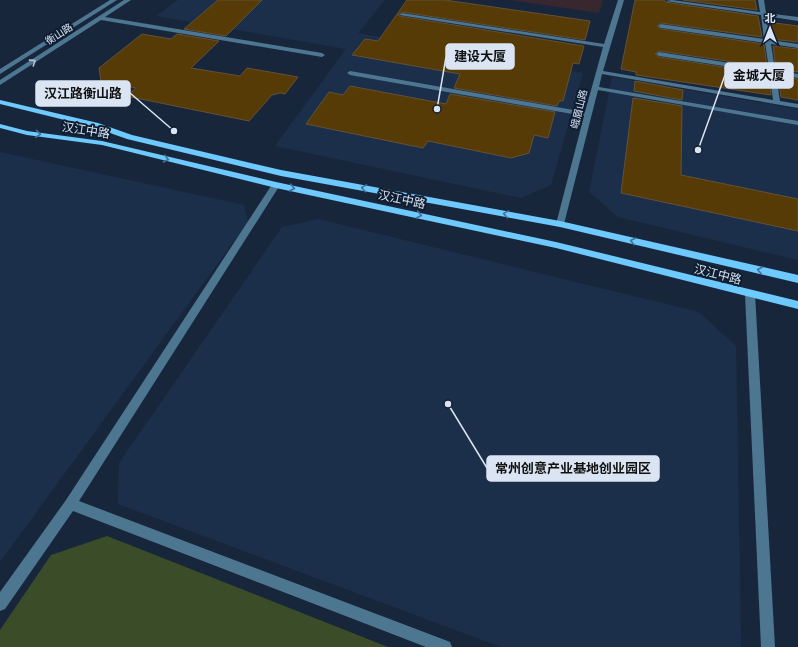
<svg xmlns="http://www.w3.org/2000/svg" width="798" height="647" viewBox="0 0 798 647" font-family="Ubuntu,'Noto Sans SC',sans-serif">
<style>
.built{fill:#1c2f4a}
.industrial{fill:#392730}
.green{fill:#3b4c29}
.building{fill:#563b06;stroke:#625137}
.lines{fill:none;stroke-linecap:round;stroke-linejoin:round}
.minor{fill:#4d7790;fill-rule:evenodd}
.major{fill:#6ec9fd;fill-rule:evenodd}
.oneway{stroke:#b0c3d5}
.oneway2{stroke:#3e7397}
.labels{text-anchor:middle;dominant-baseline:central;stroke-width:4;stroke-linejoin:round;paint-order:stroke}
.far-street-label{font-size:10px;fill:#dae4f3;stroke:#0e1d31}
.street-label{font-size:12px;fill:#dae4f3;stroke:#0e1d31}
.leader{fill:none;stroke:#dae4f3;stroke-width:1.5}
.callout-dot{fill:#dae4f3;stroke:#0e1d31;stroke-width:1.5}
.callout{fill:#dae4f3;stroke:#dae4f3;stroke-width:1.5}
.callout-label{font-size:13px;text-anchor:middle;font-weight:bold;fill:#111}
</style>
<rect width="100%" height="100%" fill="#18263c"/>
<g class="built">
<path d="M178,0h207l-27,33 225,40 -32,112 -30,13 -246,-52 71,-97 -190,-33z"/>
<path d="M612,77l186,32v151l-180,-43 -29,-25z"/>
<path d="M0,152l244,53 4,17 -248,340z"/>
<path d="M318,219l381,93 37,34 5,301h-240l-383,-143 1,-41 163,-236z"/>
</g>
<path class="industrial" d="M510,0h93l-4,13z"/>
<path class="green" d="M107,536l281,111h-388v-17l51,-75z"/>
<g class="building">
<path d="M218,0h44l-36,36 -42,-7z"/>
<path d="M407,0h38l145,21 -5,19 -183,-28 -4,3 1,1 185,30 -5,18 -6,-1 -10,38h-4l-2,5 -103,-18 6,-14 -108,-19 13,-16 13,2z"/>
<path d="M635,0h29l1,2 93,14 4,21 -101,-14 -4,3 4,3 103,15 3,23 -108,-16 -4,3 4,3 109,17 3,21 -135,-20v-3l-15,-3z"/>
<path d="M683,0h72l2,10z"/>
<path d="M768,22l30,4v16l-27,-3z"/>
<path d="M142,34l29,5 6,-5 42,7 -28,27 49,8 7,-8 51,9 -13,17 -5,-1 -8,2 -23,26 -123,-25 10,-8 -35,-7 -2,-13z"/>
<path d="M773,46l25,3v23l-22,-3z"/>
<path d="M778,76l20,3v21l-17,-3z"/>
<path d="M635,81l48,9 -1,10 -48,-9z"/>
<path d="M350,86l96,18 4,-10 105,18 -7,26 -14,-3 -5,18 -18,5 -83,-17 -5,7 -117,-24 23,-32 14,3z"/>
<path d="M633,98l49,8 -1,69 117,24v32l-177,-38z"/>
</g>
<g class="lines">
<g class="minor">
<path d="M110,0h7l-117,74v-5z"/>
<path d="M124,0h7l-26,17 217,36 3,2 -3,2 -221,-37 -101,65v-5z"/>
<path d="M618,0h6l-21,71 170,29 -4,-27 -110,-17 -3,-2 3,-2 110,17 -4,-26 -104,-15 -3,-2 3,-2 103,15 -3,-24 -96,-14 7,-1 88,12 -2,-12h6l2,13 32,4v4l-32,-5 4,24 28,4v4l-27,-4 4,26 23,4v4l-22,-4 4,27 18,3v4l-196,-34 -3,13 199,34v4l-200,-35 -34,134 -4,3 -4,-3 28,-108 -234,-41 -3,-2 3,-2 235,41 18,-65 -204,-32 3,-2 202,31z"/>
<path d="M276,182l4,3 -201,316 366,139 5,2 2,5h-26l-353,-136 -68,98 -5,2v-19l66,-92 207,-317z"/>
<path d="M750,290l5,4 20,353h-14l-16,-353z"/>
</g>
<g class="major">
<path d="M0,100l98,23 34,12 149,35 279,51 238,54v8l-238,-56 -279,-51 -154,-37 -34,-12 -93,-23z"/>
<path d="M0,124l27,7 75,10 174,41 280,60 242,59v8l-242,-61 -280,-60 -174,-43 -75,-10 -27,-7z"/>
</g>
</g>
<defs><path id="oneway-chevron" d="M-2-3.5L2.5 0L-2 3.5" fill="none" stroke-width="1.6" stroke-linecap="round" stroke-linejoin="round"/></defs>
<use class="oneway" href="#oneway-chevron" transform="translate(33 62) rotate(-33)"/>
<g class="oneway2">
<use href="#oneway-chevron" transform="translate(38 134) rotate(8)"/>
<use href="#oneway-chevron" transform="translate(166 159) rotate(13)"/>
<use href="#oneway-chevron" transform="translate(292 188) rotate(12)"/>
<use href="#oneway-chevron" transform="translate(364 188) rotate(-170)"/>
<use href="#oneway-chevron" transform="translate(506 214) rotate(-170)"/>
<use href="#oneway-chevron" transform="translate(419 215) rotate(12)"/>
<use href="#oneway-chevron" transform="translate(633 241) rotate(-167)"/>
<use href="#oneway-chevron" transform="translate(760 270) rotate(-167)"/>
</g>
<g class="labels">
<g class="far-street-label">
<text transform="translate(59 34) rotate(-33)">衡山路</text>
<text transform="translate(579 109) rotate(-76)">峨眉山路</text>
</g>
<g class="street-label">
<text transform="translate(86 130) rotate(9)">汉江中路</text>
<text transform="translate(402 199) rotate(12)">汉江中路</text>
<text transform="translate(718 274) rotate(14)">汉江中路</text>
</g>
</g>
<path class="leader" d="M437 109L446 57M698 150L725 75M174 131L130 93M448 404L487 468"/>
<g class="callout-dot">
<circle cx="437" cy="109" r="4"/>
<circle cx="698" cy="150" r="4"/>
<circle cx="174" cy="131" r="4"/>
<circle cx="448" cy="404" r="4"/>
</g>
<g class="callout">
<rect x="446" y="44" width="68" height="25" rx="4"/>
<rect x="725" y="63" width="68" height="25" rx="4"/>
<rect x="36" y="81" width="94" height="25" rx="4"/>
<rect x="487" y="456" width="172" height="25" rx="4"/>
</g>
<g class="callout-label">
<text x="480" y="61">建设大厦</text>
<text x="759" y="80">金城大厦</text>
<text x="83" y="98">汉江路衡山路</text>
<text x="573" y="473">常州创意产业基地创业园区</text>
</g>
<g transform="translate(770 28)" stroke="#0e1d31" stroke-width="3" paint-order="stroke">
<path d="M0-3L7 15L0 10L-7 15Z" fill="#dae4f3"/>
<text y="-6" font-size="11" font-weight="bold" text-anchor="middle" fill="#dae4f3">北</text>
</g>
</svg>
